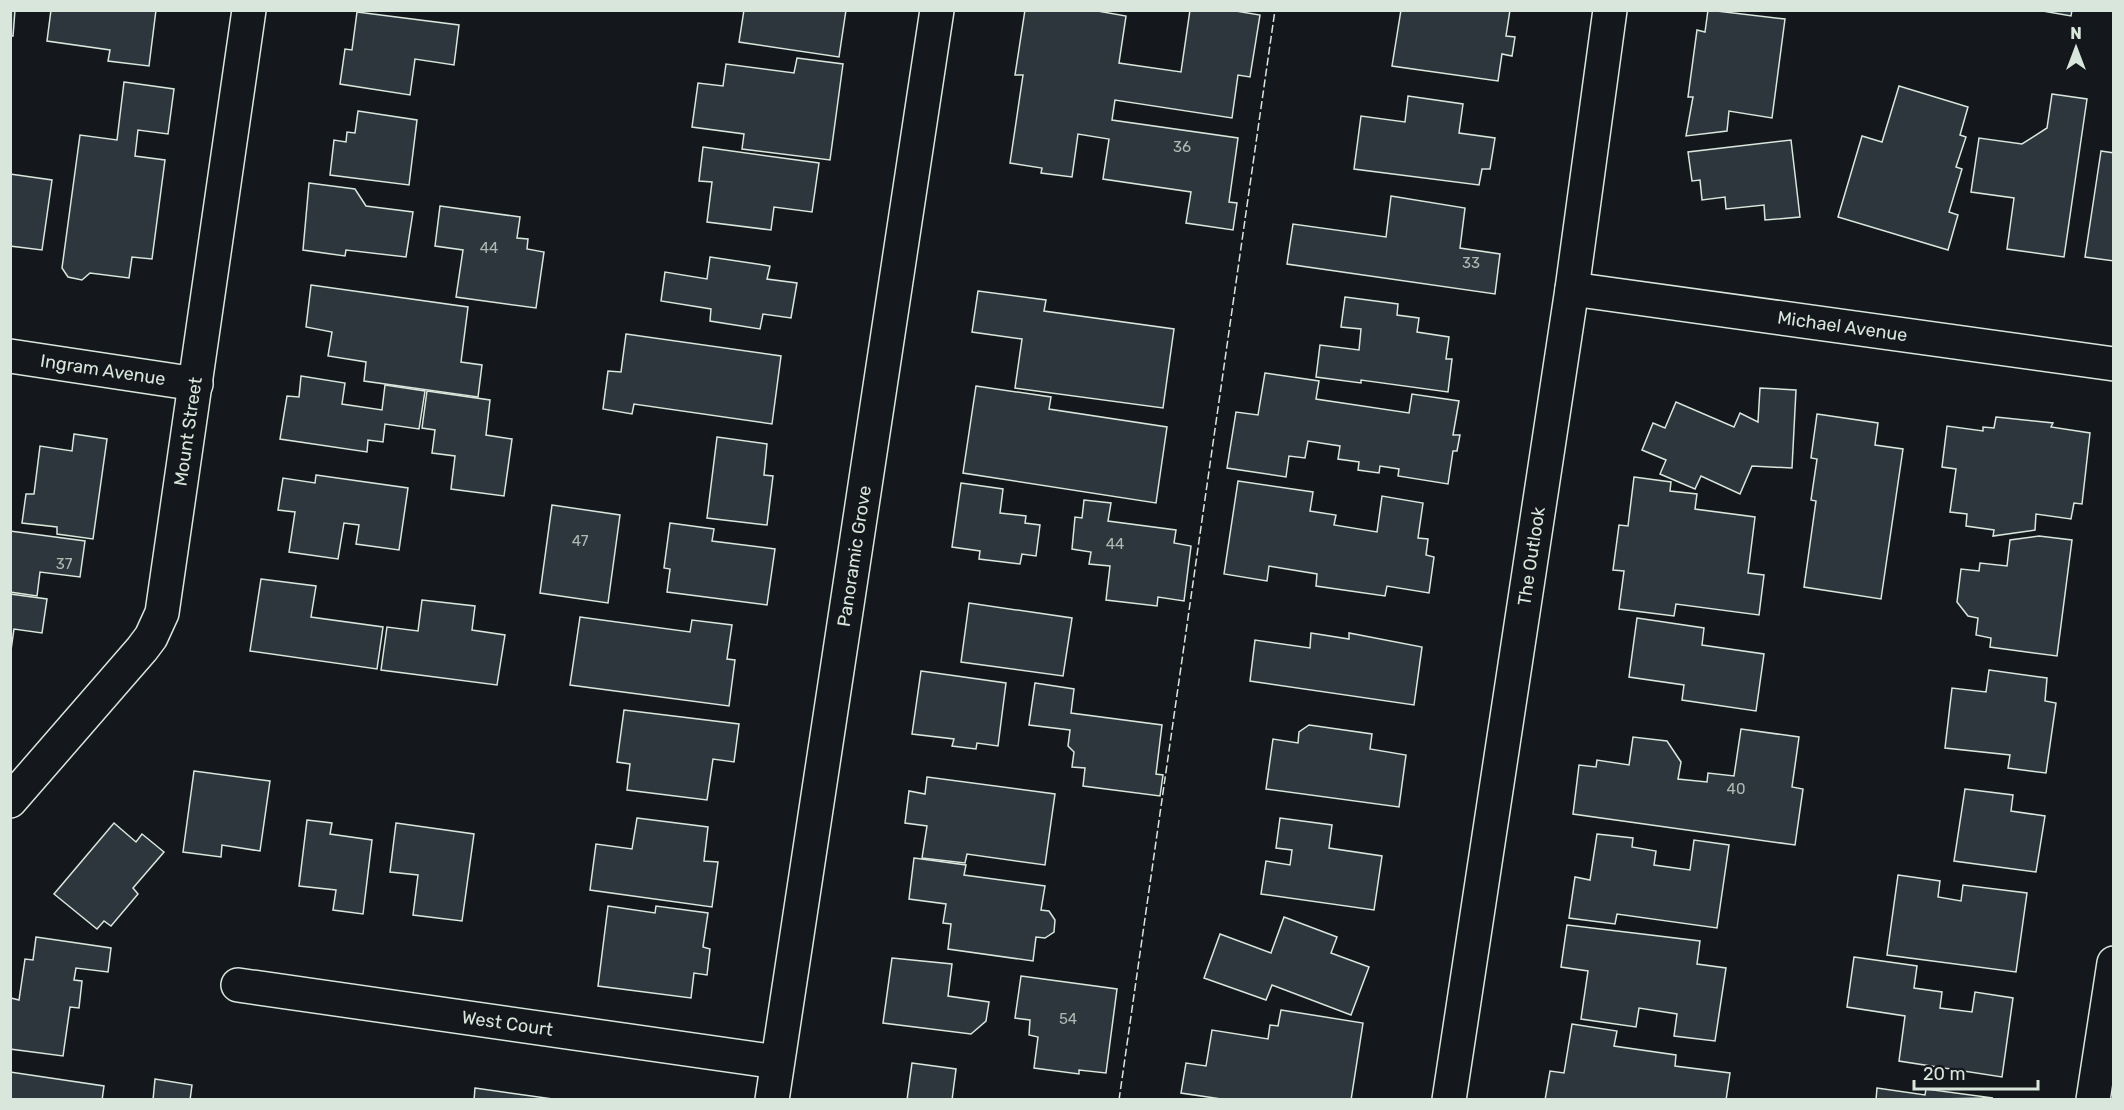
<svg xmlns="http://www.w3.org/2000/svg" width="2124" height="1110" viewBox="0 0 2124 1110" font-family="Rubik,sans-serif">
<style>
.building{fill:#2c363c;stroke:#d8e6dc;stroke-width:1.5}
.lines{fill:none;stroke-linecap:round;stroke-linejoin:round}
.minor-casing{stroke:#d8e6dc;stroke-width:36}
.minor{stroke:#14181c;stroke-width:33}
.fence{stroke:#d8e6dc;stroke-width:1.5;stroke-dasharray:8 3;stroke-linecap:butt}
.labels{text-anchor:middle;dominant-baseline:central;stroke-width:4.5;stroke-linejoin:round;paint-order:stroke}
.number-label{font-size:15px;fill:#adbab4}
.street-label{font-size:18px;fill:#d8e6dc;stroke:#14181c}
</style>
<rect width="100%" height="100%" fill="#14181c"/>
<g class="building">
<path d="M10,10h5l-2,26h-3z"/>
<path d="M51,10h105l-7,56 -41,-5 2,-11 -63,-9z"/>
<path d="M744,10h102l-7,47 -100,-15z"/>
<path d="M1025,10h67l34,6 -7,47 62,9 9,-62h40l30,5 -10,62 -12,-2 -6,43 -117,-18 -3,20 126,18 -9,64 8,1 -4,27 -47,-7 5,-31 -88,-13 6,-40 -31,-5 -6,43 -31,-4 1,-5 -32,-5 13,-88h-8z"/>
<path d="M1401,10h109l-4,26 9,1 -3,19 -10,-2 -4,27 -106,-15z"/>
<path d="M1708,10l77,9 -13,99 -43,-7 -2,20 -41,5 7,-39h-5l9,-67 8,2z"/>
<path d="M2037,10h35l-1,6z"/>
<path d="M357,12l102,13 -5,40 -39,-6 -5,36 -70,-11 5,-35 7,1z"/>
<path d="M797,58l46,6 -13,96 -88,-11 2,-15 -52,-7 6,-44 25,3 3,-22 68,9z"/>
<path d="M124,82l50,7 -6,45 -30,-4 -3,26 30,4 -13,99 -20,-2 -3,21 -39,-5 -8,7 -14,-3 -6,-9 18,-133 37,5z"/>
<path d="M1899,86l69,21 -8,28 6,2 -10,30 6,2 -13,43 9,3 -10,35 -110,-33 24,-81 20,6z"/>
<path d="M2052,94l35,5 -23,158 -57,-8 7,-51 -43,-6 8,-54 43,6 25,-16z"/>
<path d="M1408,96l55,8 -4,29 36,5 -5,31h-8l-3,16 -125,-16 7,-53 44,6z"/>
<path d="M358,111l59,9 -8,65 -79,-10 4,-35 12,2 1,-10 8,1z"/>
<path d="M1791,140l9,77 -35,3 -1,-15 -38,4 -1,-12 -23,3 -2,-20 -8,1 -4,-29z"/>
<path d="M703,147l116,16 -7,49 -38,-5 -3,23 -64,-8 5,-40 -13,-1z"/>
<path d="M2101,151l13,2v108l-29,-4z"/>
<path d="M10,174l42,6 -10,70 -32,-4z"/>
<path d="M309,183l46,6 11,17 47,6 -7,45 -60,-7 -1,6 -42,-6z"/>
<path d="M1391,196l74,12 -5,40 40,6 -5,40 -208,-30 6,-40 93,13z"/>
<path d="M440,206l80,11 -3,21 11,1 -1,10 17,3 -8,56 -80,-11 7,-47 -28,-4z"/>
<path d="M710,257l60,9 -3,13 30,4 -6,35 -28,-4 -3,15 -50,-8 1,-12 -50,-8 4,-29 42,7z"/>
<path d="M311,285l157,22 -7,55 21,3 -4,32 -114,-16 2,-19 -38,-6 4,-24 -26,-5z"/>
<path d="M978,291l68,9 -2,11 130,18 -11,79 -148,-20 7,-49 -50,-7z"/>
<path d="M1345,297l53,7 -1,11 22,3 -2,14 32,5 -3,22h6l-4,33 -87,-12v3l-45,-6 4,-32 39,5 2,-21 -20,-2z"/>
<path d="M626,334l155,22 -9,68 -138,-20 -2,10 -29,-5 5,-38 13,1z"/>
<path d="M1265,373l54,8 -3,18 93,14 3,-19 47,7 -6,34h7l-3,16h-4l-5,33 -50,-8 1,-7 -19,-3 -1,7 -21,-3 1,-8 -21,-3 2,-13 -32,-5 -3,17 -16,-2 -3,21 -59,-9 9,-56 22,3z"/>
<path d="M301,376l44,7 -3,21 40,6 3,-25 40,6 -6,38 -34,-5 -2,18 -15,-2 -1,12 -87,-13 7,-43 12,1z"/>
<path d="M976,386l75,11 -2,12 118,18 -11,76 -193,-30z"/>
<path d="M1760,388l36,2 -4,78 -40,-2 -12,28 -39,-18 -6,13 -35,-15 6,-14 -24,-10 11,-27 12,5 11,-26 58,25 6,-14 18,9z"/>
<path d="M427,391l63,9 -4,35 26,4 -8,57 -53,-7 4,-33 -23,-3 3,-23 -13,-2z"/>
<path d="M1817,414l61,9 -3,22 28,4 -22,150 -77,-12 12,-86 -5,-1 6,-41 -6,-1z"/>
<path d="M1996,417l57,6 -2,4 39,6 -8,71 -8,-1 -3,16 -35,-5 -1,16 -42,6 1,-6 -28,-4 1,-12 -17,-2 6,-43 -14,-2 5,-41 36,5v-4l11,1z"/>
<path d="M74,434l33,5 -14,100 -36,-5v-7l-35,-4 4,-29h8l6,-48 32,5z"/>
<path d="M717,437l50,7 -3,31 9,1 -6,49 -60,-7z"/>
<path d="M316,475l92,13 -9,62 -43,-6 3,-19 -15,-2 -6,36 -49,-7 6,-40 -17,-2 5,-32 32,5z"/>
<path d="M1634,477l37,5 -1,9 27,3 -2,15 60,8 -7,56 16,2 -5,40 -83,-11 -2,12 -55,-7 5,-38 -11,-1 6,-45 9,1z"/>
<path d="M1238,481l75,11 -3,19 26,4 -2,10 43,7 5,-36 41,7 -5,35 10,1 -2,16 8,2 -5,36 -42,-7 -2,10 -69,-10 1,-12 -48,-8 -2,15 -43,-7z"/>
<path d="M961,483l42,6 -3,24 26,3 -1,7 15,2 -4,31 -14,-2 -2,10 -41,-5 1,-8 -28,-4z"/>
<path d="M1084,500l27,3 -3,18 68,9 -2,13 17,3 -7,55 -26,-4 -1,9 -51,-6 4,-34 -21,-2 2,-12 -19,-3 3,-32 7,1z"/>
<path d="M552,505l68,10 -12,88 -68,-10z"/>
<path d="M670,523l44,6 -2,12 63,8 -8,56 -100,-13 3,-23 -6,-1z"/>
<path d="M10,531l75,10 -5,36 -40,-5 -3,24 -27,-4z"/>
<path d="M2039,536l33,4 -15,116 -67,-9 1,-9 -15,-3 2,-17 -10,-2 -11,-14 4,-33 18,2 1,-8 27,3 3,-26z"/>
<path d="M261,579l55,7 -5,31 72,10 -6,42 -127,-18z"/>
<path d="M10,594l37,5 -5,34 -28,-4 -4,28z"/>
<path d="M422,600l53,6 -3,24 33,5 -8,50 -116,-15 6,-43 31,4z"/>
<path d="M969,603l103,15 -9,58 -102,-14z"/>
<path d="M580,617l110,15 2,-12 40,5 -5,34 8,1 -6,46 -159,-21z"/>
<path d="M1637,618l67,10 -2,17 62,9 -8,57 -74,-11 2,-15 -55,-8z"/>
<path d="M1311,633l38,6v-6l73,14 -8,58 -164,-24 5,-41 55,8z"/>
<path d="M1989,670l58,8 -2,23 11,2 -10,70 -38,-5 2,-13 -65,-7 7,-60 34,4z"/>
<path d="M921,671l85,12 -8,63 -21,-3 -1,6 -24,-3 2,-7 -42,-5z"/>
<path d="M1035,683l39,6 -3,24 91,12 -6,49 7,1 -3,21 -77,-10 2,-18 -13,-1 2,-15 -6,-6 2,-16 -41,-5z"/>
<path d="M624,710l115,14 -5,38 -21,-3 -6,41 -80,-10 3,-26 -13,-2z"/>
<path d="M1309,725l63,9 -2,15 36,6 -7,52 -133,-18 7,-50 25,4 1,-11z"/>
<path d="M1741,729l58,8 -7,50 11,2 -8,56 -222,-31 6,-49 17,2 1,-7 32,5 4,-28 34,4 14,21 -3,17 29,3 1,-9 26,3z"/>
<path d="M194,771l76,10 -10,70 -38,-6 -1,12 -38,-5z"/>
<path d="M927,777l128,17 -10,71 -78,-11 -2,9 -43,-5 5,-32 -22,-3 4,-32 16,3z"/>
<path d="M1965,789l48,6 -2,16 34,5 -9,56 -82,-11z"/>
<path d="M637,818l71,9 -4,34 14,1 -6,45 -122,-17 6,-46 36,5z"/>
<path d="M1280,818l52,7 -3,23 53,8 -8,54 -113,-16 5,-33 24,4 2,-15 -16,-2z"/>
<path d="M307,820l25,3 -2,11 42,6 -9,74 -30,-4 3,-20 -37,-4z"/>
<path d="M114,823l22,19 6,-8 22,18 -31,36 5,6 -27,32 -7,-5 -7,8 -43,-35z"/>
<path d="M396,823l78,11 -12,87 -49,-6 5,-40 -28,-3z"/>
<path d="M1597,834l36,4 -1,9 24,4 -2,14 36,5 4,-30 35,5 -12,83 -100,-14 -2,10 -46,-6 6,-41 15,3z"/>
<path d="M914,858l52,7 -2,10 81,11 -4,24 8,1 6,9 -1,12 -9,6 -9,-1 -3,24 -85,-12 3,-25 -8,-1 3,-19 -37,-5z"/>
<path d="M1898,875l42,6 -2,16 23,4 2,-16 64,8 -11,79 -129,-17z"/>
<path d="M608,906l47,7 1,-7 52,7 -5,34 7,2 -3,26 -13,-2 -3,25 -93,-12z"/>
<path d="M1284,917l53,20 -6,16 38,14 -18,48 -79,-30 -6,15 -62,-22 16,-44 51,19z"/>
<path d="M1567,925l133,16 -3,23 29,4 -11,73 -41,-5 3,-22 -38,-6 -3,19 -55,-8 7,-48 -27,-4z"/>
<path d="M36,937l75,11 -3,24 -32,-4 -2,12 8,1 -3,27 -9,-1 -7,49 -53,-7 1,-51 8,2 6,-41 8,1z"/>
<path d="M1854,957l63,9 -3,22 28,4 -2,16 32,4 3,-20 38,6 -11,79 -103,-16 6,-45 -58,-9z"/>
<path d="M892,958l60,6 -4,32 41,6 -3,19 -15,13 -88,-11z"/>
<path d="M1021,976l96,13 -11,84 -27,-3v4l-45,-6 4,-31 -9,-2 1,-15 -15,-2z"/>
<path d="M1281,1010l82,13 -12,77h-123l-47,-7 5,-30 20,3 6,-36 56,9 2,-14 8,1z"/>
<path d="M1572,1024l45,7 -3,15 62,9 -1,11 55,7 -4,27h-181l5,-29 14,2z"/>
<path d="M912,1063l44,6 -4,31h-45z"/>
<path d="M10,1072l94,14 -2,14h-92z"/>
<path d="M155,1079l37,6 -2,15h-37z"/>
<path d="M475,1088l85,12h-86z"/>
<path d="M1877,1088l48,7 1,-6 67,9 -117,2z"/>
</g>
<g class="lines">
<defs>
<g id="minor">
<path id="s1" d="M1572,289l542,75"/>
<path id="s2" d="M10,356l186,28"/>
<path id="s3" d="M10,801l132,-152 9,-12 11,-24 87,-603"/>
<path id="s4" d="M238,985l539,77"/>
<path id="s5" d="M772,1100l165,-1090"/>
<path id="s6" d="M1449,1100l123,-811 38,-279"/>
<path d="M2093,1100l21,-137"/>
</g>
</defs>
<use href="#minor" class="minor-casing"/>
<use href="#minor" class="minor"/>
<path class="fence" d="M1119,1100l156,-1090"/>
</g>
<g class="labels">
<g class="number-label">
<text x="1182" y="147">36</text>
<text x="489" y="248">44</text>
<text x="1471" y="263">33</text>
<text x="580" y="541">47</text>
<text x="1115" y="544">44</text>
<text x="64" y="564">37</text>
<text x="1736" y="789">40</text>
<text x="1068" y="1019">54</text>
</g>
<g class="street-label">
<text stroke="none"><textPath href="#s1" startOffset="273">Michael Avenue</textPath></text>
<text stroke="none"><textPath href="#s2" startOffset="94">Ingram Avenue</textPath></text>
<text stroke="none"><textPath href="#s3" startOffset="426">Mount Street</textPath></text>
<text stroke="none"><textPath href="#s5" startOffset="550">Panoramic Grove</textPath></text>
<text stroke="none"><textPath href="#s6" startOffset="550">The Outlook</textPath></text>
<text stroke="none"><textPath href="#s4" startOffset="272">West Court</textPath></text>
</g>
</g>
<rect width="2124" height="1110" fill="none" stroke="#d8e6dc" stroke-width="24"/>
<g transform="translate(2076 48)" stroke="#14181c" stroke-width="4.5" paint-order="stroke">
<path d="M0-4.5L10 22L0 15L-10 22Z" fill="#d8e6dc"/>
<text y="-9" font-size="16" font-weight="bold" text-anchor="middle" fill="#d8e6dc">N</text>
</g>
<path d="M1914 1080v9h124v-9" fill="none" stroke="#d8e6dc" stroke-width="3"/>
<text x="1923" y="1080" font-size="18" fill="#d8e6dc" stroke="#14181c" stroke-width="4.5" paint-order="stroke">20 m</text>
</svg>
